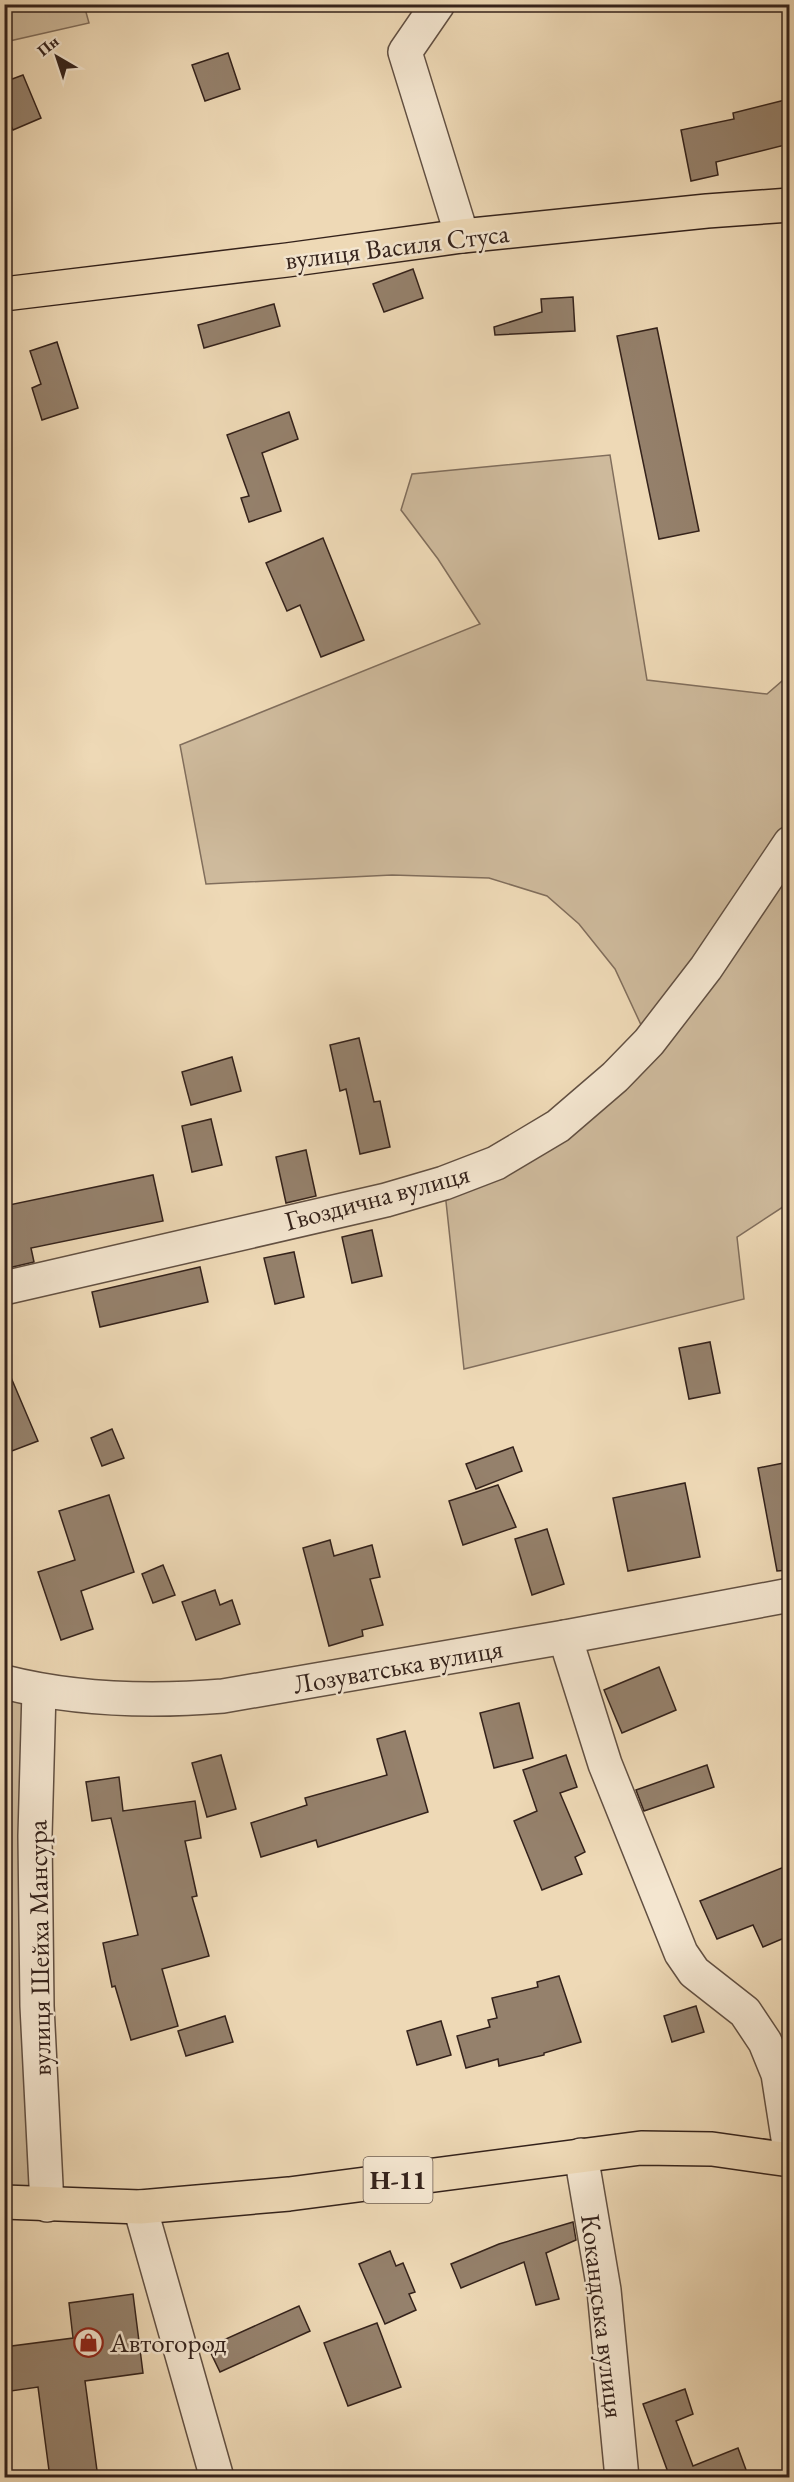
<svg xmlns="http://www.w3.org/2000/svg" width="794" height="2482" viewBox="0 0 794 2482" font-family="'EB Garamond',serif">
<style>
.green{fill:#ceba9c;stroke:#816e5c;stroke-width:1.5}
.building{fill:#95816c;stroke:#34221b;stroke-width:1.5}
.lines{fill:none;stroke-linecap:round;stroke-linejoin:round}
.minor-casing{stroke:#625042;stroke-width:36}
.major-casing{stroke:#34221b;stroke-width:36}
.minor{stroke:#f4e6d0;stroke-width:33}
.major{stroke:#eed9b6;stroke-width:33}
.labels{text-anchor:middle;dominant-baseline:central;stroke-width:5;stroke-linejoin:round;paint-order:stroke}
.shield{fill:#f4e6d0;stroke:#6e5d51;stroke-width:1.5}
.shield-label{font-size:26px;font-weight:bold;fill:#34221b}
.street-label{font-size:27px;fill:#34221b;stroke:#f4e6d0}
.poi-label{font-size:27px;fill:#34221b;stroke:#f4e6d0;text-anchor:start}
</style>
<rect width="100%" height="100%" fill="#eed9b6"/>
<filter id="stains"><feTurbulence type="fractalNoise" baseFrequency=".00333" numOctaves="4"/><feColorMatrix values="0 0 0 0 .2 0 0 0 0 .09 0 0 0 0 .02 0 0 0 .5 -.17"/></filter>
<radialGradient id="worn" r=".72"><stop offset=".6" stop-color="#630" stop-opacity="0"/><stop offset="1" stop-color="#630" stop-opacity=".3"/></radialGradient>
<g class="green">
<path d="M4,5h80l5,18 -84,19z"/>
<path d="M610,455l37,225 120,14 22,-19v528l-52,34 7,62 -280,70 -20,-186 52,-20 153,-121 -34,-73 -36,-45 -32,-28 -58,-18 -97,-3 -186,9 -26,-139 300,-121 -42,-65 -37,-49 11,-36z"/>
<path d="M4,1682l35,9 8,514 -42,-3z"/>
</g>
<g class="building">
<path d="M228,53l12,36 -35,12 -13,-36z"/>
<path d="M23,75l18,43 -28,12 -9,-19v-29z"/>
<path d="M789,99v45l-73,18 2,13 -27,6 -10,-51 53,-11 -1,-6z"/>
<path d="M413,269l10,29 -39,14 -11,-28z"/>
<path d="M573,297l2,34 -80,4 -1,-8 48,-15 -1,-13z"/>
<path d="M274,304l6,22 -76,22 -6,-23z"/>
<path d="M657,328l42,203 -40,8 -42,-203z"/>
<path d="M57,342l21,66 -36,12 -10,-32 9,-4 -11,-33z"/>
<path d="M289,412l9,27 -36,14 19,58 -32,11 -8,-24 8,-2 -22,-61z"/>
<path d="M323,538l41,102 -43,17 -21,-52 -13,6 -21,-48z"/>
<path d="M359,1038l15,64 6,-1 10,46 -30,7 -14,-65 -6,2 -10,-46z"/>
<path d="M232,1057l9,34 -50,14 -9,-33z"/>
<path d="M211,1119l11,46 -30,7 -10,-46z"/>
<path d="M306,1150l10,46 -30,7 -10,-46z"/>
<path d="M153,1175l10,46 -132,27 3,14 -30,7v-63z"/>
<path d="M372,1230l10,46 -30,7 -10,-46z"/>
<path d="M294,1252l10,45 -29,7 -11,-46z"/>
<path d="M200,1267l8,35 -108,25 -8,-35z"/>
<path d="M710,1342l10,51 -31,6 -10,-51z"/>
<path d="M4,1361l34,80 -34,13z"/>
<path d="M112,1429l12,29 -22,8 -11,-28z"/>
<path d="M513,1447l9,24 -46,18 -10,-25z"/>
<path d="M789,1462v108l-12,1 -19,-103z"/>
<path d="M685,1483l15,74 -72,14 -15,-73z"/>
<path d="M498,1485l18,42 -53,18 -14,-44z"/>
<path d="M109,1495l25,77 -53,19 12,38 -32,11 -23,-68 37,-12 -16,-49z"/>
<path d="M547,1529l17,55 -32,11 -17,-56z"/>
<path d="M330,1540l4,16 38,-11 8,32 -10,2 13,46 -21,5 1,6 -34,10 -26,-98z"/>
<path d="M163,1565l12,30 -22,8 -11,-29z"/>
<path d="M215,1590l5,15 12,-5 8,24 -44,16 -14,-38z"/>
<path d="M659,1667l17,43 -54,23 -18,-43z"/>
<path d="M519,1703l14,55 -39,10 -14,-55z"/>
<path d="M405,1731l23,81 -110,35 -2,-7 -55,17 -10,-34 56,-18 -2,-7 82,-23 -10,-36z"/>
<path d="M221,1755l15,54 -29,8 -15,-54z"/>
<path d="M566,1755l11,32 -17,6 25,59 -10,5 7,17 -40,16 -28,-69 23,-10 -14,-41z"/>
<path d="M707,1765l7,22 -70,24 -8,-21z"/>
<path d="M119,1777l4,34 72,-10 6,37 -16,3 12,55 -5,1 17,59 -47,13 16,57 -47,14 -16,-54 -3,1 -9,-44 35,-8 -27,-117 -19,3 -6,-39z"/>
<path d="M789,1865v71l-26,11 -10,-22 -36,14 -17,-38z"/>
<path d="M559,1976l22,66 -37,11v2l-45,11 -1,-7 -32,9 -9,-32 33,-9 -2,-7 9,-2 -5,-20 46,-11 -1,-5z"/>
<path d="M696,2006l8,26 -32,10 -8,-26z"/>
<path d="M225,2016l8,26 -47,14 -8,-25z"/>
<path d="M441,2021l10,34 -34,10 -10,-34z"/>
<path d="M573,2222l3,18 -30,13 13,46 -23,6 -12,-43 -63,26 -10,-24 48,-20z"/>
<path d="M390,2251l6,15 7,-3 12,29 -6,2 7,16 -31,14 -26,-60z"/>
<path d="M133,2294l10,79 -58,8 13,97h-48l-12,-91 -34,5v-45l69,-9 -4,-35z"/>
<path d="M299,2306l11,25 -90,41 -12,-25z"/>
<path d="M377,2323l24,64 -53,19 -24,-63z"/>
<path d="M685,2389l8,25 -17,7 17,45 45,-18 11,30h-82l2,-3 -26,-71z"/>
</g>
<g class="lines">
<defs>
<g id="minor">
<path d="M438,4l-33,48 57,184"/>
<path d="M4,1288l382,-88 58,-17 52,-20 62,-37 57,-49 34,-35 57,-74 84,-125"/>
<path d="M565,1637l40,127 76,189 13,19 51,40 20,30 13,32 12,77"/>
<path d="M4,1682c71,18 146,20 219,14l342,-59 225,-42"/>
<path d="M39,1691l-4,145 2,170 10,199"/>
<path d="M581,2155l23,135 18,188"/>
<path d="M140,2207l77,271"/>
</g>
<g id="major">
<path d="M4,294l283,-34 175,-24 245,-25 83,-6"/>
<path d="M4,2202l136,5 149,-13 352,-46 71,1 78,11"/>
</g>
</defs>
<use href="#minor" class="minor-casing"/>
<use href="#major" class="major-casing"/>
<use href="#minor" class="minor"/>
<use href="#major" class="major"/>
</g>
<defs>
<symbol id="shop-ring" viewBox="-11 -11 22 22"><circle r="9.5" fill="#f4e6d0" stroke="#8f2418" stroke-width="1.5"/><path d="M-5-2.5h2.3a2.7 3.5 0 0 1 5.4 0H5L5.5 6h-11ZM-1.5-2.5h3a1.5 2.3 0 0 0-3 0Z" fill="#8f2418"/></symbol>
</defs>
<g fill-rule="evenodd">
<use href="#shop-ring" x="72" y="2326" width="33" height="33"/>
</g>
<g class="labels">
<rect class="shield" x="363.5" y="2157" width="69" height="46" rx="4.5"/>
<g class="shield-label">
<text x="398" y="2180">Н-11</text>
</g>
<g class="street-label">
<text transform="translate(397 246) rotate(-7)">вулиця Василя Стуса</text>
<text transform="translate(377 1197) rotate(-15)">Гвоздична вулиця</text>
<text transform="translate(398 1666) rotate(-10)">Лозуватська вулиця</text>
<text transform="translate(39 1948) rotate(-91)">вулиця Шейха Мансура</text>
<text transform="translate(603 2316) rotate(83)">Кокандська вулиця</text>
</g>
<g class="poi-label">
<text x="110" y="2342">Автогород</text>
</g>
</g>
<rect width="794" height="2482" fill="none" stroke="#eed9b6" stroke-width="24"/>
<rect x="6" y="6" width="782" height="2470" fill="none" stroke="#34221b" stroke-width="3"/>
<rect x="12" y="12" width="770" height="2458" fill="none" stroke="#34221b" stroke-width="1.5"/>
<g transform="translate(57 57) rotate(321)" stroke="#f4e6d0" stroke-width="4.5" paint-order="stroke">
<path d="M0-4.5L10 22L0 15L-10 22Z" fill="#34221b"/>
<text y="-9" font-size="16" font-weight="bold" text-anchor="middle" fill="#34221b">Пн</text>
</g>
<rect width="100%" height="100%" filter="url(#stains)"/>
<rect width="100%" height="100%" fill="url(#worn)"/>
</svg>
